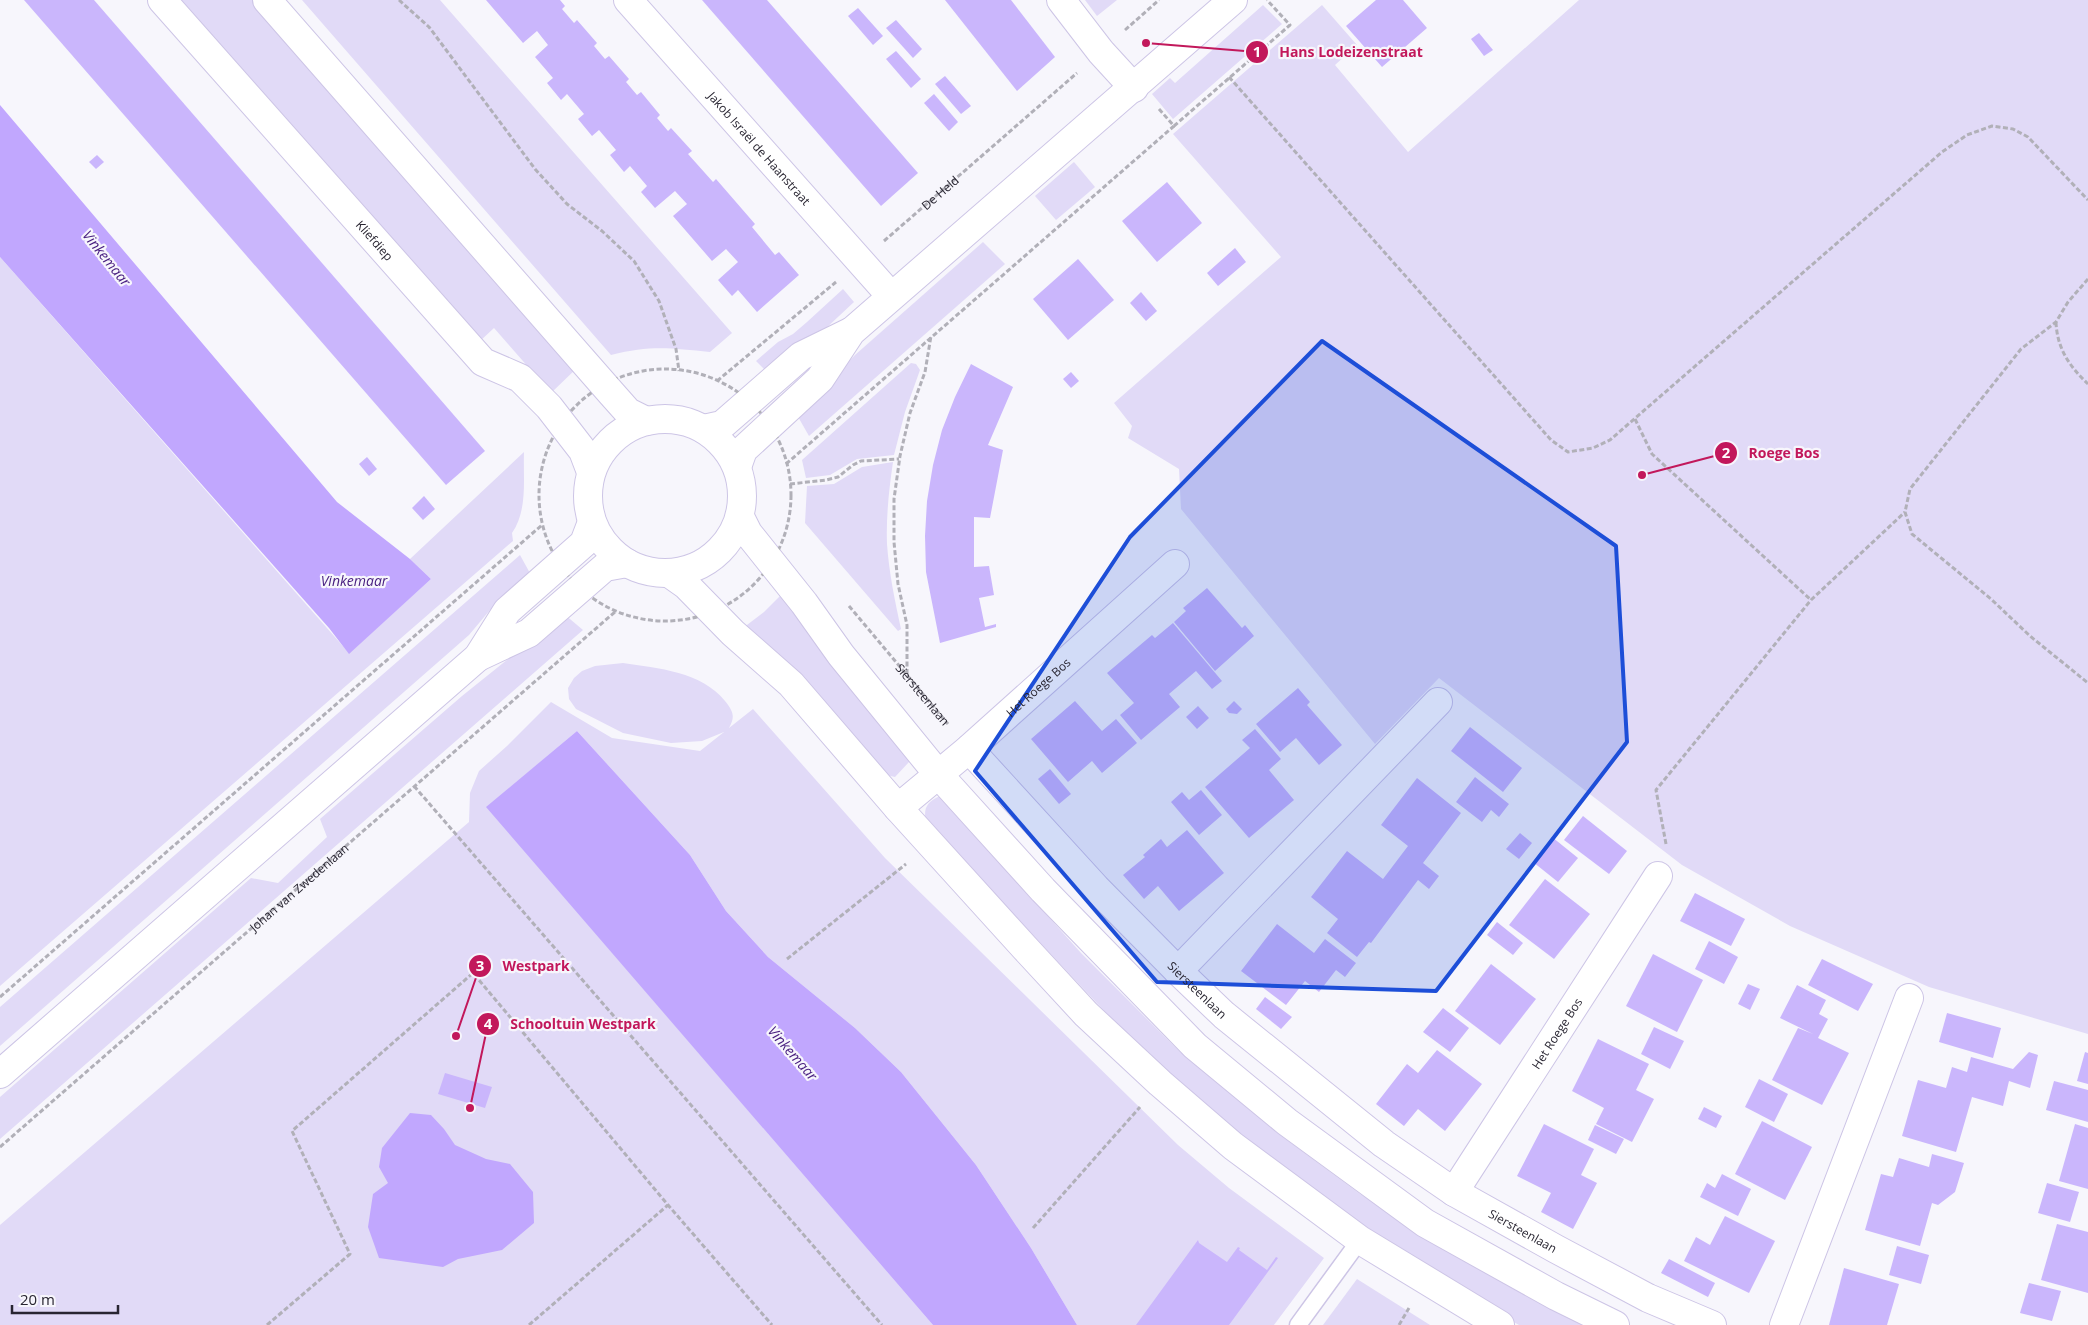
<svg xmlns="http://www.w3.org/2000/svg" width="2088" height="1325" viewBox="0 0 2088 1325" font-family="'Open Sans',sans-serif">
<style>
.green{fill:#e1daf7}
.water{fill:#c1a7fe}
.building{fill:#cab6fc}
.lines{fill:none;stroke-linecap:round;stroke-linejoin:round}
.lane-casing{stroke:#cdc5e6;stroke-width:19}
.street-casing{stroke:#cdc5e6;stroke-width:30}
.secondary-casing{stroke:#cdc5e6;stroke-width:30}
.path{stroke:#b1b0b8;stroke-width:3;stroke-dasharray:5 2.5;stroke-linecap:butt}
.lane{stroke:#fff;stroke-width:16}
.street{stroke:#fff;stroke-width:28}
.secondary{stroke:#fff;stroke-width:28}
.marked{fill:#1d4ed8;fill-opacity:0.2;stroke:#1d4ed8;stroke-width:4;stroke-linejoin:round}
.labels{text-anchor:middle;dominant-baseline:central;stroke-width:4.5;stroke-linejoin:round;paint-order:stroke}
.street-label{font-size:12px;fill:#282531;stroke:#f7f6fc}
.water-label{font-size:14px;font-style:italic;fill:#461c7e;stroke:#f7f6fc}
.leader{fill:none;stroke:#c2185b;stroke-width:2}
.callout-dot{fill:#c2185b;stroke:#f7f6fc;stroke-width:2}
.mark-label{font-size:15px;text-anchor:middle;font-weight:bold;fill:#fff}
.callout-label{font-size:14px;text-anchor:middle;font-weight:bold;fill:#c2185b;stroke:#f7f6fc;stroke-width:4.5;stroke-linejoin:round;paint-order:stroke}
</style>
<rect width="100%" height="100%" fill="#f7f6fc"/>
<g class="green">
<path d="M179,0h77l322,367 -27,26 -57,-65 -15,14z"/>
<path d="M302,0h138l292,333 -22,19c-39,-4 -60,-7 -99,3z"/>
<path d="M1085,0h32l-20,16z"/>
<path d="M1579,0h509v1034l-159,-47 -139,-61 -108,-61 -243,-187 -64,66 -194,-235 -2,-40 -51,-31 4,-12 -18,-23 167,-146 -108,-123 149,-129 35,40 -22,20 73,87z"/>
<path d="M1263,5l19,19 -109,95 -21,-25 18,-16 5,5z"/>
<path d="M1074,162l21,25 -39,33 -21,-24z"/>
<path d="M983,242l22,22 -196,172 -12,-21 58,-60z"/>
<path d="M0,257l349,396 82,-74 -21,-20 114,-107c-1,27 4,58 -12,81l1,8 -513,445z"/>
<path d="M843,289l11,13 -31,29 -55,42 -12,-12 22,-19 15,-8 14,-12z"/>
<path d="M911,363l5,1 4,6 -15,42 -11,43 -37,4 -27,16 -24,3 -4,-18z"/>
<path d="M893,462c-4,27 -7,55 -6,82 2,29 8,57 14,85l-3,2 -93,-108 2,-37 27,-2 28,-17z"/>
<path d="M520,555l11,20 -41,35 -21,25 -469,411v-39z"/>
<path d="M783,593l126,160v9l-14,15 -13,-3 -139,-146 21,-16z"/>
<path d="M564,614l19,16 -583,509v-42l251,-219 27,5 49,-46 -7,-18 142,-123z"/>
<path d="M623,663c35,5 79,9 102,38 9,11 10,16 4,27l24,-19 132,149 293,287 51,43 95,70 -50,67h-197l-46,-77 -55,-83 -75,-93 -46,-44 -87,-71 -42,-46 -36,-56 -113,-124 -90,76 446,518h-933v-100l469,-403 1,-29 9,-22 28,-25 44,-44 61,36 88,13 24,-19 -22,9 -31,2 -48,-10 -47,-24 -7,-10 -1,-11 6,-10 8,-7 13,-5z"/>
<path d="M940,796l141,157 98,98 50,39 47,42 84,62 128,80 95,51h-64l-42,-24 -134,-85 -181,-144 -236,-250c-3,-14 1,-20 14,-26z"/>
<path d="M1357,1279l73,46h-107z"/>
</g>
<g class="water">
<path d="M0,105l337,397 73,57 21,20 -82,75 -20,-26 -329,-371z"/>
<path d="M577,731l113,124 36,56 42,46 87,71 46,44 75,93 55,83 46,77h-144l-447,-518z"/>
<path d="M410,1113l21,2 13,14 11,16 31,14 24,5 23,28 1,31 -32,27 -44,9 -15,8 -64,-9 -11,-31 5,-33 15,-11 -9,-16 3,-19z"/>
</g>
<g class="building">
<path d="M24,0h70l391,451 -39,34z"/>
<path d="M486,0h74l5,6 -3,3 12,14 3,-3 20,23 -3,3 11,13 4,-3 20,23 -3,3 11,13 4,-3 19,23 -3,3 11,13 3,-3 21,23 -4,3 25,28 3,-3 39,45 -3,3 23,28 4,-3 20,23 -42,37 -19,-22 -6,6 -14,-16 20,-18 -12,-13 -14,12 -39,-45 14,-12 -12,-13 -20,17 -14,-16 6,-6 -17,-20 -6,6 -14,-17 6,-5 -17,-20 -7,6 -14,-17 6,-5 -17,-20 -6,6 -14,-17 6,-5 -18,-21 13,-12 -11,-14 -14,12z"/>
<path d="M702,0h65l151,173 -37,33z"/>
<path d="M945,0h66l44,57 -38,34z"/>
<path d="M1376,0h27l24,28 -45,39 -36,-41z"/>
<path d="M858,8l25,28 -10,9 -25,-29z"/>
<path d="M896,20l26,29 -9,9 -27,-30z"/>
<path d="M1479,33l14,17 -9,6 -13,-17z"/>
<path d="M896,51l25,28 -10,9 -25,-29z"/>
<path d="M945,76l26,30 -10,8 -26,-30z"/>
<path d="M934,94l24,28 -9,9 -25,-28z"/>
<path d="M97,155l7,7 -8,7 -7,-7z"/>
<path d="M1167,182l35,41 -45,39 -35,-41z"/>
<path d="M1235,248l11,14 -28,24 -11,-13z"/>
<path d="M1078,259l36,41 -46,40 -35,-41z"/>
<path d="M1141,292l16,19 -11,10 -16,-18z"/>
<path d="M971,364l42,23 -25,58 15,5 -13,68 -16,-1v50l15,-1 5,29 -15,3 6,29 11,-3v3l-56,16 -14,-71 -1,-36 2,-35 6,-36 9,-35 13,-33z"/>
<path d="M1071,372l8,9 -8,7 -8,-9z"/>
<path d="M367,457l10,12 -8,7 -10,-12z"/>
<path d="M424,496l11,13 -12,11 -11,-12z"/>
<path d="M1207,588l35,40 3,-3 9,11 -39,35 -41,-49 12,-11 -3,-3z"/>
<path d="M1173,623l49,58 -10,8 -16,-18 -27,23 11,13 -39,33 -21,-25 14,-12 -27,-30 45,-38 3,3z"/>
<path d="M1298,688l12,14 -3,3 35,40 -23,20 -23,-27 -16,14 -24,-28z"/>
<path d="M1075,701l27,30 14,-12 21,24 -35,30 -10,-12 -24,21 -37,-43z"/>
<path d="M1234,701l8,8 -5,5 -8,-1 -3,-4z"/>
<path d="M1198,706l11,12 -12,11 -11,-12z"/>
<path d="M1470,727l52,41 -19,24 -52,-41z"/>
<path d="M1255,729l26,30 -12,11 25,30 -45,38 -44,-51 45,-39 -8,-8z"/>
<path d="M1050,769l21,25 -12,10 -21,-25z"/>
<path d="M1475,777l34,27 -10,13 -8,-7 -9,12 -26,-20z"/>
<path d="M1417,778l44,35 -38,50 16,13 -10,13 -11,-9 -47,63 -2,-1 -12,15 -30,-24 11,-14 -27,-22 36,-46 36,28 25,-33 -27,-21z"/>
<path d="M1201,790l21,25 -23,20 -28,-33 11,-10 7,8z"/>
<path d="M1583,816l44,35 -18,23 -45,-34z"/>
<path d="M1187,830l37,43 -45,38 -21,-25 -14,13 -21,-24 22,-18 -2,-2 18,-16 6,8z"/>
<path d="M1520,833l12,10 -13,16 -13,-10z"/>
<path d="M1552,837l26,21 -20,24 -25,-20z"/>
<path d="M1545,879l45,35 -36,45 -45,-34z"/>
<path d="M1695,893l50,26 -14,27 -51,-25z"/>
<path d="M1497,922l26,21 -10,12 -26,-20z"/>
<path d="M1277,924l37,29 11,-14 31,24 -11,14 -9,-7 -17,22 -14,-11 -19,24 -45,-34z"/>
<path d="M1709,941l29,16 -14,27 -29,-15z"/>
<path d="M1653,954l50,26 -26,52 -51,-26z"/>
<path d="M1822,959l51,25 -15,27 -50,-26z"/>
<path d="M1491,964l45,35 -36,46 -45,-34z"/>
<path d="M1748,984l12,5 -10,21 -12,-6z"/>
<path d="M1797,985l29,15 -7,14 9,5 -10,19 31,15 -27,52 -50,-25 26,-52 15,6 -33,-16z"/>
<path d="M1265,997l27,20 -11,12 -25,-20z"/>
<path d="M1443,1008l26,20 -19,24 -27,-20z"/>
<path d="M1947,1013l54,15 -8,30 -54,-16z"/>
<path d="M1654,1027l30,14 -14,28 -29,-15z"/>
<path d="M1598,1039l51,25 -13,26 18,9 -22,43 -36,-18 8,-16 -32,-17z"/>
<path d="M1437,1050l45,34 -37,47 -27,-22 -14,17 -28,-22 31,-40 11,9z"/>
<path d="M2029,1052l9,3 -8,33 -21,-7 -6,25 -31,-9 -16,55 -54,-16 16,-56 28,8 6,-21 15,5 4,-15 42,12z"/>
<path d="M2085,1052l3,1v31l-11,-3z"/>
<path d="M445,1073l47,14 -7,21 -47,-14z"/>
<path d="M1759,1079l29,15 -14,28 -29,-15z"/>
<path d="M2054,1081l34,9v32l-42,-12z"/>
<path d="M1704,1107l18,9 -6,12 -18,-9z"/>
<path d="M1762,1121l50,26 -27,53 -50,-26z"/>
<path d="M1544,1124l50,25 -13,26 16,8 -24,46 -32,-17 10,-19 -34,-17z"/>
<path d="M2075,1124l13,4v61l-29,-8z"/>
<path d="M1595,1125l29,14 -8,15 -28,-14z"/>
<path d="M1932,1154l32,9 -9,29 -17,13 -6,-2 -12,43 -55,-16 16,-56 12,3 6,-19 30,9z"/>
<path d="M1722,1174l29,15 -13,27 -38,-19 7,-14 8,5z"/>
<path d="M2047,1183l32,9 -9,30 -32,-9z"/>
<path d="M1725,1216l50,25 -26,52 -65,-32 12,-24 14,8z"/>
<path d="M2057,1224l31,8v61l-47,-13z"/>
<path d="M1198,1240l1,3 28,19 11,-15 2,1 -1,2 28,20 9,-13 2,1 -49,67h-93z"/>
<path d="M1897,1246l32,9 -8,29 -32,-9z"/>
<path d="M1669,1259l46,24 -7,14 -47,-24z"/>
<path d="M1844,1268l55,16 -12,41h-58z"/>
<path d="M2029,1283l32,8 -9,30 -32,-8z"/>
</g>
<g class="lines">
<defs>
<path id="lane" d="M1298,1325l62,-85"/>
<g id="street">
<path id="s4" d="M162,0l321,362 37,16 29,29 34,44 8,21"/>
<path d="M267,0l345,394 16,18 18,9"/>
<path id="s5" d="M628,0l263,296"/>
<path d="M1061,0l40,52 33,36"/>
<path id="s6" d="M969,749l127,139 82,83 46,44 160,129 70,48 102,57 92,49 64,27"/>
<path id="s7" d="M898,808l71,-59 206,-185"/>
<path d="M1178,971l260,-269"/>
<path id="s8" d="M1454,1192l204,-316"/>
<path d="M1784,1325l125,-327"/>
</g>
<g id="secondary">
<circle cx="665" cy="496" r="77"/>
<path d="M704,429l18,-4 79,-69 49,-24"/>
<path d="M737,467l6,-17 77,-71 31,-47 382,-332"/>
<path d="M740,517l8,16 56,70 37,52 97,119 105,116 152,156 92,76 138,101 131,73 59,29"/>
<path d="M669,573l17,12 47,48 58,51 107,124 127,140 61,66 74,69 73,63 127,94 140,85"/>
<path d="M478,657l51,-24 76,-66 22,-4"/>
<path d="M0,1074l478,-417 29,-46 77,-68 8,-21"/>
</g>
</defs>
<use href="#lane" class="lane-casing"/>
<use href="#street" class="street-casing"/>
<use href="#secondary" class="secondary-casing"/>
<g class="path">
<path d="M399,0l30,27 106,142 32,35 35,27 32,30 25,40 17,48 3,22"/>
<path d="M1125,30l34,-30"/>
<path d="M1229,77l322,363 17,12 25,-4 17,-8 332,-288 25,-17 25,-9 21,3 15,8 60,63"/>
<path d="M1159,109l15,17 116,-101 -23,-25"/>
<path id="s1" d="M884,241l193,-168"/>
<path d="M2088,279l-20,23 -12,20 -35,27 -111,140 -5,23 7,22 79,65 39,37 58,47"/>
<path d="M2056,322c1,26 13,44 32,62"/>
<circle cx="665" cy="495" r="126"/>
<path d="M717,381l119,-99"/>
<path d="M1635,419l17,35 159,146"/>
<path d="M786,464l388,-338"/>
<path d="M790,484l36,-4 12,-3 15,-12 8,-4 38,-2"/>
<path id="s2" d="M849,606l99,118"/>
<path d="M907,674v-49l-9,-41 -4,-42v-43l6,-43 10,-43 15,-41 6,-36"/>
<path d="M414,786l468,539"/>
<path d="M1666,844l-10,-54 155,-190 94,-88"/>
<path d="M787,959l119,-95"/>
<path d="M0,997l542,-472"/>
<path id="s3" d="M0,1147l616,-536"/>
<path d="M1033,1228l107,-121"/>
<path d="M267,1325l83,-71 -58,-123 181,-158 195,232 104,120"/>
<path d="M529,1325l139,-120"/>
<path d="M1399,1325l10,-17"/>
</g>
<use href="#lane" class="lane"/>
<use href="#street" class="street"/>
<use href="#secondary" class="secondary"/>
</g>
<path class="marked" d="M1322,341l294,205 11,196 -191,249 -279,-9 -182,-211 155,-234z"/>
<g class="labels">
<g class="street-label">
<text stroke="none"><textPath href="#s5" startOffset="198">Jakob Israël de Haanstraat</textPath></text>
<text stroke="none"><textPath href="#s1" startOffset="74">De Held</textPath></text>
<text stroke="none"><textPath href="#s4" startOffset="321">Kliefdiep</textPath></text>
<text stroke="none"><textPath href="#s7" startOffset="185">Het Roege Bos</textPath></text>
<text stroke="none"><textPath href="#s2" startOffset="115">Siersteenlaan</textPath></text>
<text stroke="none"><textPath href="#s3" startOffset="396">Johan van Zwedenlaan</textPath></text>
<text stroke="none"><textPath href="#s6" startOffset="332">Siersteenlaan</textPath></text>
<text stroke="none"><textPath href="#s8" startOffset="189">Het Roege Bos</textPath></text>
<text stroke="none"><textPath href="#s6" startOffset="738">Siersteenlaan</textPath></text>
</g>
<g class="water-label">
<text transform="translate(107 258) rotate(51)">Vinkemaar</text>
<text x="354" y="580">Vinkemaar</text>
<text transform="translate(793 1053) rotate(49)">Vinkemaar</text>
</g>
</g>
<path class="leader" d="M1146 43L1257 52M1642 475L1726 453M456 1036L480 966M470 1108L488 1024"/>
<g class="callout-dot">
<circle cx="1146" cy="43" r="5"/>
<circle cx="1642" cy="475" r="5"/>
<circle cx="456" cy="1036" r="5"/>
<circle cx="470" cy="1108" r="5"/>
<circle cx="1257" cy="52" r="12"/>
<circle cx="1726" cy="453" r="12"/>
<circle cx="480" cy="966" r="12"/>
<circle cx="488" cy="1024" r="12"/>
</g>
<g class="mark-label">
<text x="1257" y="57">1</text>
<text x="1726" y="458">2</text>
<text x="480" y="971">3</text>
<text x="488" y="1029">4</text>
</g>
<g class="callout-label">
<text x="1351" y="57">Hans Lodeizenstraat</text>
<text x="1784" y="458">Roege Bos</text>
<text x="536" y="971">Westpark</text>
<text x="583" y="1029">Schooltuin Westpark</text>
</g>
<path d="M12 1305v8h106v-8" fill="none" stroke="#282531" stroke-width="2.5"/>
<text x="20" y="1305" font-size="15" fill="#282531" stroke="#f7f6fc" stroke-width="4" paint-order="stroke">20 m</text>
</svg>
